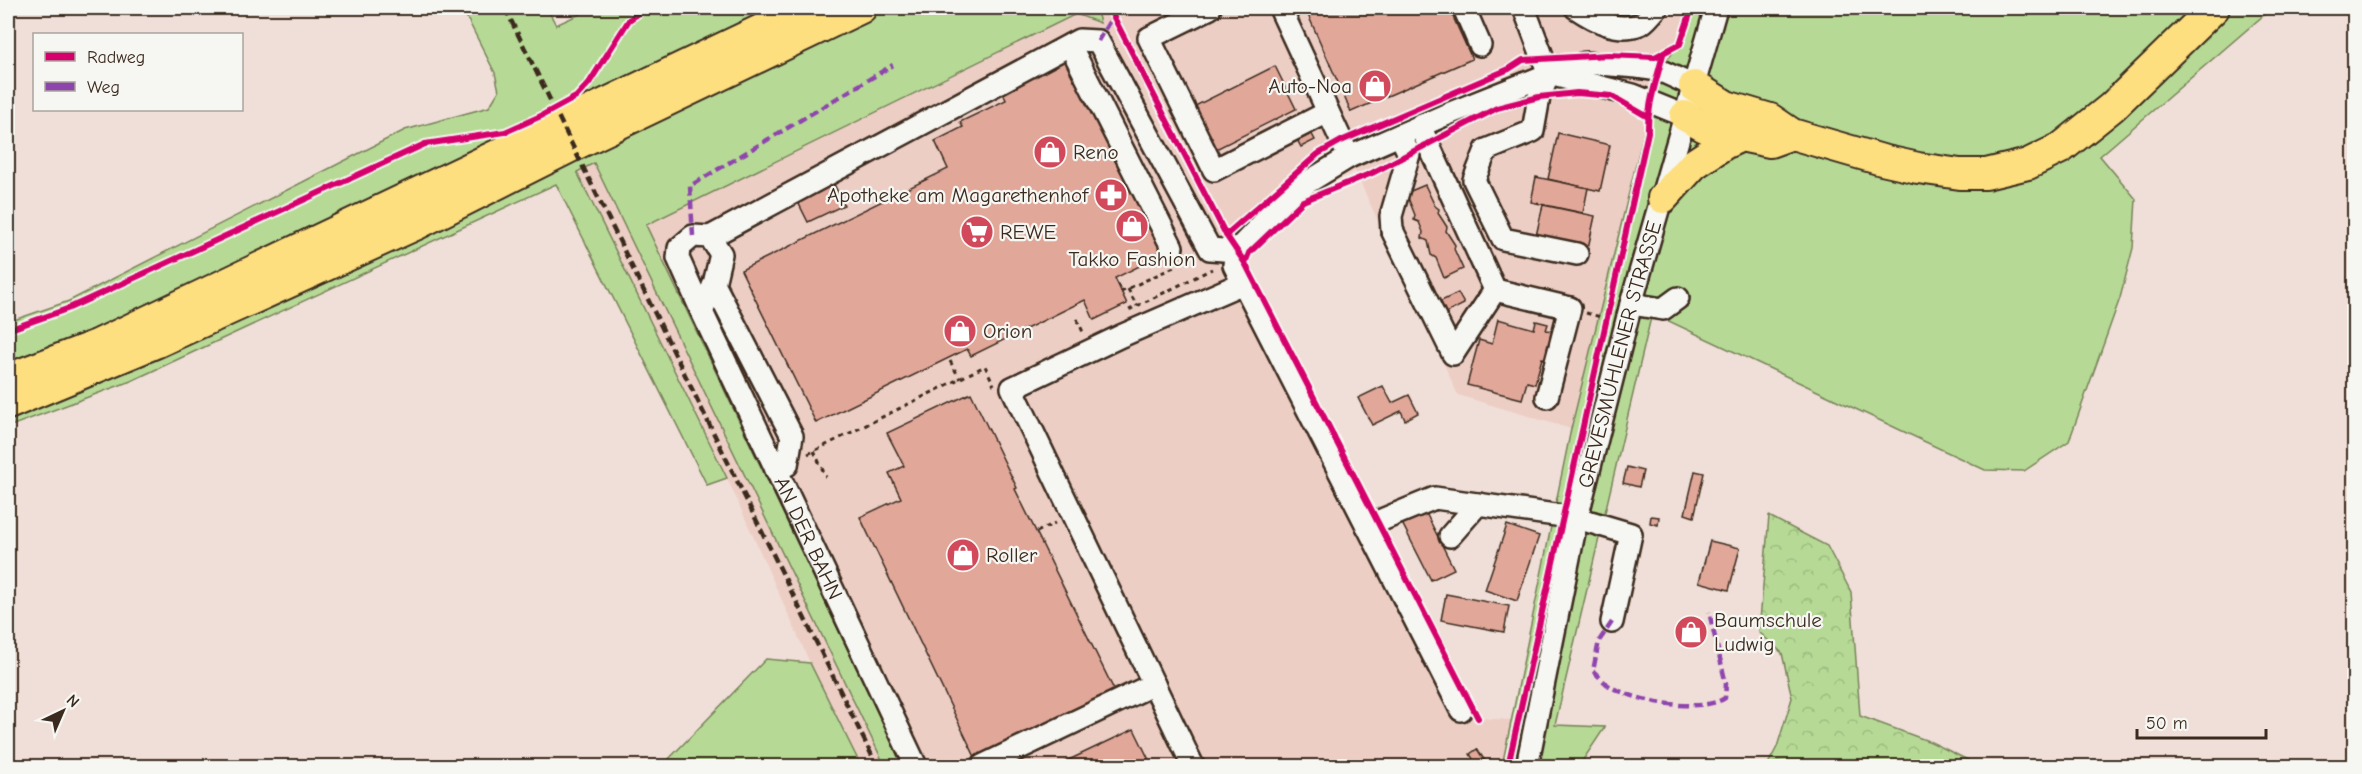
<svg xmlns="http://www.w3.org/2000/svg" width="2362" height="774" viewBox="0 0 2362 774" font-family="'Comic Neue',sans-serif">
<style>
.built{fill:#eccec5}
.grass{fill:#b6da95;stroke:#78825a;stroke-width:1.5}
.forest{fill:url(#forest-crowns);stroke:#78825a;stroke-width:1.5}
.building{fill:#e1a89a;stroke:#3b2a1e;stroke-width:1.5}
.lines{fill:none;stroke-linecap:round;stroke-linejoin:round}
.minor-casing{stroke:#3b2a1e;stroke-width:26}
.highway-casing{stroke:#3b2a1e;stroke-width:34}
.path{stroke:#3b2a1e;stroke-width:3;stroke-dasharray:4.5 4.5;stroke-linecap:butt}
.minor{stroke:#f6f6f2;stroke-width:21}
.highway{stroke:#fddf80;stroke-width:30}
.rail{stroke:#3b2a1e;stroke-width:4.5;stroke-dasharray:9 4.5;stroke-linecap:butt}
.quiet{stroke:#8e44ad;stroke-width:4.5;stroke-dasharray:9 4.5;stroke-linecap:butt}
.cycleway-casing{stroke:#f6f6f2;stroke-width:10}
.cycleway{stroke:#d6006c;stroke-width:6}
.labels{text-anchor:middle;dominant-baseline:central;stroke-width:4.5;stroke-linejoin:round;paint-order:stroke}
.poi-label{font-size:21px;fill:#3b2a1e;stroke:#f6f6f2;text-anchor:start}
.street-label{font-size:21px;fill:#3b2a1e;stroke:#f6f6f2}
</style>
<defs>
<pattern id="forest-crowns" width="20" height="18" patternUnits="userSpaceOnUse" patternTransform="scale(1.5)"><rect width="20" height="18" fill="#b6da95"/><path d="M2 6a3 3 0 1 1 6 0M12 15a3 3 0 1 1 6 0" fill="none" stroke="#9dbb80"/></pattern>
</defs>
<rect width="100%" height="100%" fill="#f0dfd8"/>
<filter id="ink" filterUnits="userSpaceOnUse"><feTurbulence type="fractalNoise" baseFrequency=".0167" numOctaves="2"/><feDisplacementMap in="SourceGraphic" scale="12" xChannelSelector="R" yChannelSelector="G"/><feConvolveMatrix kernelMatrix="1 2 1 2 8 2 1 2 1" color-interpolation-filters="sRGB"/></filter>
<g filter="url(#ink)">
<g class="built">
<path d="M1096,8h595l-11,36 -21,26 -88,359 -113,-34 -103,-224 -51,25 -59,54v13l233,455 34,2 -10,46h-599l-257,-541 430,-211 23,8z"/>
<path d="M594,163l291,603h-24l-51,-103 -83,-185 -150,-306z"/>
</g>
<g class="grass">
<path d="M462,8h85l9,17 37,-17h503l4,15 -24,-9 -430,211 257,541h-18l-291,-603 -17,9 150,306 -20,7 -151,-301 -425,197 -123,46v-105l61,-21 336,-171 84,-23 10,-16 -4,-18z"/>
<path d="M1691,8h581l-172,148 36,43 -3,49 -13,50 -51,143 -45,30 -39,-1 -333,-157 -97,412 50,2 -26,39h-77l69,-337 88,-359 21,-26z"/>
<path d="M766,659l44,4 51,103h-199z"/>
</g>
<path class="forest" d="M1769,516l58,30 24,46 9,124 71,26 49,24h-213l10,-19 15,-49 -10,-45 -23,-21z"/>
<g class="building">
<path d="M1305,8h144l23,51 -121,53z"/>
<path d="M1599,8h34l-14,6 -16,-2z"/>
<path d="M1068,57l96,197 -49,24 12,26 -33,16 -9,-20 -114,56 -4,-7 -151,74 -75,-153 207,-101 -13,-28 28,-14 -3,-5 46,-22 -4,-10z"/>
<path d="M1275,66l21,43 -88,44 -21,-43z"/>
<path d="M1308,127l7,13 -14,7 -7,-13z"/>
<path d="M1558,133l52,12 -10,46 -52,-12z"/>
<path d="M1536,177l52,11 -5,25 -52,-11z"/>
<path d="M833,182l11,23 -36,17 -11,-22z"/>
<path d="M1425,185l10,21 4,3 -1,4 9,14 -1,4 9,14 -1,4 9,20 -19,9 -8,-20 -5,-3 -3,-14 -6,-3 1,-6 -4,-10 -5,-2 1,-5 -9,-22z"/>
<path d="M1543,205l52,11 -7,32 -52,-12z"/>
<path d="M1458,293l6,11 -22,11 -5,-12z"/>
<path d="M1498,319l36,10 2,-8 12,3 -2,6 8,1 -8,28 -4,-1 -7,26 -8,-2 -5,17 -55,-14 12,-45 13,4z"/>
<path d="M1383,386l9,17 17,-8 9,18 -13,7 -4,-9 -29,14 -14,-27z"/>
<path d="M971,393l46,95 -2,1 101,205 -139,67 -117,-244 41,-19 -12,-25 15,-7 -17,-33z"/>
<path d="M1627,467l16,4 -4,16 -16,-4z"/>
<path d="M1695,471l9,2 -10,44 -9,-3z"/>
<path d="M1425,511l29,58 -23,11 -29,-57z"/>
<path d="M1651,516l8,1 -1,8 -8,-2z"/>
<path d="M1507,525l32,11 -22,65 -32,-11z"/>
<path d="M1710,541l30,7 -11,42 -30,-8z"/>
<path d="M1446,594l63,12 -5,26 -63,-12z"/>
<path d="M1134,729l18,37h-96z"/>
<path d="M1477,749l10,15 -5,2h-5l-7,-12z"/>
</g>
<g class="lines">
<defs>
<g id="minor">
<path d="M1210,8l-61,30 65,132 114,-58"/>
<path d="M1280,8l69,149"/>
<path d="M1464,8l16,37"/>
<path d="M1524,8l25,66"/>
<path d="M1576,8c18,12 41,25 64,16 6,-2 12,-12 17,-16"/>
<path d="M1070,45l102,202"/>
<path d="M1549,74l-10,23 -6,34 -47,19 -12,30 29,59 74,15"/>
<path d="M1553,75l80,20 52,21"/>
<path d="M1420,126l75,164 75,18 -23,89"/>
<path d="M1400,135l9,19 -18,62 1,14 61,124 42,-64"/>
<path d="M710,237l369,-197 19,1 112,208 26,2"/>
<path d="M1236,251l-2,14 227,445"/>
<path d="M1236,251l59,-61 54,-33 94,-41 106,-42 36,-11 52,4 22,3 35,16"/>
<path d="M714,284l78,152 -5,29 -11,5"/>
<path d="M1631,304l32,5 15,-11"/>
<path id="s1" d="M702,312l12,-28 7,-30 -11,-17 -17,-1 -14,12 -1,10 24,54 214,454"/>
<path d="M1367,526l68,-28 142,20 54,16 -19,88"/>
<path d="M1450,536l28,-32"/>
<path d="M982,766l172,-82"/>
<path d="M1193,766l-181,-378 109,-52 122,-53"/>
<path id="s2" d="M1527,766l50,-248 54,-214 85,-296"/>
</g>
<g id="highway">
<path d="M1694,86l32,20 44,13 22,15 90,26 36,8 42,6h26l42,-10 33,-16 51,-41 102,-99"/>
<path d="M1685,116l20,11 36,9"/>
<path d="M1663,198l31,-34 30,-20 17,-8 29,6 22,-8"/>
<path d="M8,379l89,-34 710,-337"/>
<path d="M8,404l147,-61 262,-119 153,-77 291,-139"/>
</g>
</defs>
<use href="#minor" class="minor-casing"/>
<use href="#highway" class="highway-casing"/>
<g class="path">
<path d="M1128,289l9,17"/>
<path d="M1121,292l55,-26"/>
<path d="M1129,310l83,-41"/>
<path d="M1586,313l22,6"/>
<path d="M1077,319l6,13"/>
<path d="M950,361l10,18"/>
<path d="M814,451l12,26"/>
<path d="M808,454l177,-88 9,19"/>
<path d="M1037,532l18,-9"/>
<path d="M1417,766l12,-5 30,3 2,2"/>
</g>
<use href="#minor" class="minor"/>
<use href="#highway" class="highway"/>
<path class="rail" d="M505,8l372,758"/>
<g class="quiet">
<path d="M1098,41l15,-26"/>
<path d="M693,236l-3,-50 203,-121"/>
<path d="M1612,622l-13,19 -6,30c6,5 11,12 18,16 25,14 89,27 114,11l1,-14 -17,-72"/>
</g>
<defs>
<g id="cycleway">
<path d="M1109,8l117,227 19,28"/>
<path d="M1226,235l92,-81 23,-13 168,-72 14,-9 85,-5 47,2 25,-13 12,-36"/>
<path d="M8,330l59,-21 358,-165 80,-12 36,-16 35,-19 13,-14 40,-63 17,-12"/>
<path d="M1478,718l-233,-455 4,-10 54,-52 69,-28 125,-65 42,-11 38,-4 35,3 36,21"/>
<path d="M1508,766l140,-634c-1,-27 9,-52 15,-78"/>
</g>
</defs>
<use href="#cycleway" class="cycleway-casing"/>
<use href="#cycleway" class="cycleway"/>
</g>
</g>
<defs>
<symbol id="shop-disc" viewBox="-11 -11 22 22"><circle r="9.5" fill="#d1495b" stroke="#f6f6f2"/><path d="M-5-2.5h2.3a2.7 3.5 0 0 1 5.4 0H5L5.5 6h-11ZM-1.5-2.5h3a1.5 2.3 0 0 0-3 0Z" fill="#fff"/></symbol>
<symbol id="pharmacy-disc" viewBox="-11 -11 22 22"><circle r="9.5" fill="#d1495b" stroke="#f6f6f2"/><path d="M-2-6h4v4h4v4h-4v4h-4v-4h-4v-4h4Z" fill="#fff"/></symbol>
<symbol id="supermarket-disc" viewBox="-11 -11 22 22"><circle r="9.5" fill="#d1495b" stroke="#f6f6f2"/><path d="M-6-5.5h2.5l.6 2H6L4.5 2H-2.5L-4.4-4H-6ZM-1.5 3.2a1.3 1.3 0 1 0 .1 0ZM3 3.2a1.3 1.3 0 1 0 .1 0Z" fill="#fff"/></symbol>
</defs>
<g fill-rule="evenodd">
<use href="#shop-disc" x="1356" y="67" width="38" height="38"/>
<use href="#shop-disc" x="1031" y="133" width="38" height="38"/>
<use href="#pharmacy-disc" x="1092" y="176" width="38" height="38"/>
<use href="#shop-disc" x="1113" y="207" width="38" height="38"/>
<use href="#supermarket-disc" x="958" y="213" width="38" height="38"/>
<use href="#shop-disc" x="941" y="312" width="38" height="38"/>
<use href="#shop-disc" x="944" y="536" width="38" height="38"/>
<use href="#shop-disc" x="1672" y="613" width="38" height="38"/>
</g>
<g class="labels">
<g class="poi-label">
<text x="1352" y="86" text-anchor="end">Auto-Noa</text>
<text x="1073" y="152">Reno</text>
<text x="1088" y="195" text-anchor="end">Apotheke am Magarethenhof</text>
<text x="1000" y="232">REWE</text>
<text x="1132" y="259" text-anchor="middle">Takko Fashion</text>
<text x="983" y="331">Orion</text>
<text x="986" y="555">Roller</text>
<text x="1714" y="620">Baumschule<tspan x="1714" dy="24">Ludwig</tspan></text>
</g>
<g class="street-label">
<text stroke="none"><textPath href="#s2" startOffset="422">GREVESMÜHLENER STRASSE</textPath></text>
<text stroke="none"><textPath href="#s1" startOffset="436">AN DER BAHN</textPath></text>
</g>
</g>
<rect width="2362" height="774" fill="none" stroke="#f6f6f2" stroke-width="30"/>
<rect x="15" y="15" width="2332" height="744" fill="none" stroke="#3b2a1e" stroke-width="2" filter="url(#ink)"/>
<rect x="33" y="33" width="210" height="78" fill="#f6f6f2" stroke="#aba49d" stroke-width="1.5"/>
<rect x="45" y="52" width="30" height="9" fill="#d6006c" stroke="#aba49d" stroke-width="1.5"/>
<text x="87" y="63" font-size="18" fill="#3b2a1e">Radweg</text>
<rect x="45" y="82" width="30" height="9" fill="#8e44ad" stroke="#aba49d" stroke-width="1.5"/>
<text x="87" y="93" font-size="18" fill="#3b2a1e">Weg</text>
<g transform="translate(63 711) rotate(44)" stroke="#f6f6f2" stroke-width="4.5" paint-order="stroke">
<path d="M0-4.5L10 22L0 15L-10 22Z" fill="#3b2a1e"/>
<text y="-9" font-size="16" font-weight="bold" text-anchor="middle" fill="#3b2a1e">N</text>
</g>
<path d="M2137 729v9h129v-9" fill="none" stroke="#3b2a1e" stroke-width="3"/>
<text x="2146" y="729" font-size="18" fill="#3b2a1e" stroke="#f6f6f2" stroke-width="4.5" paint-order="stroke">50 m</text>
</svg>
